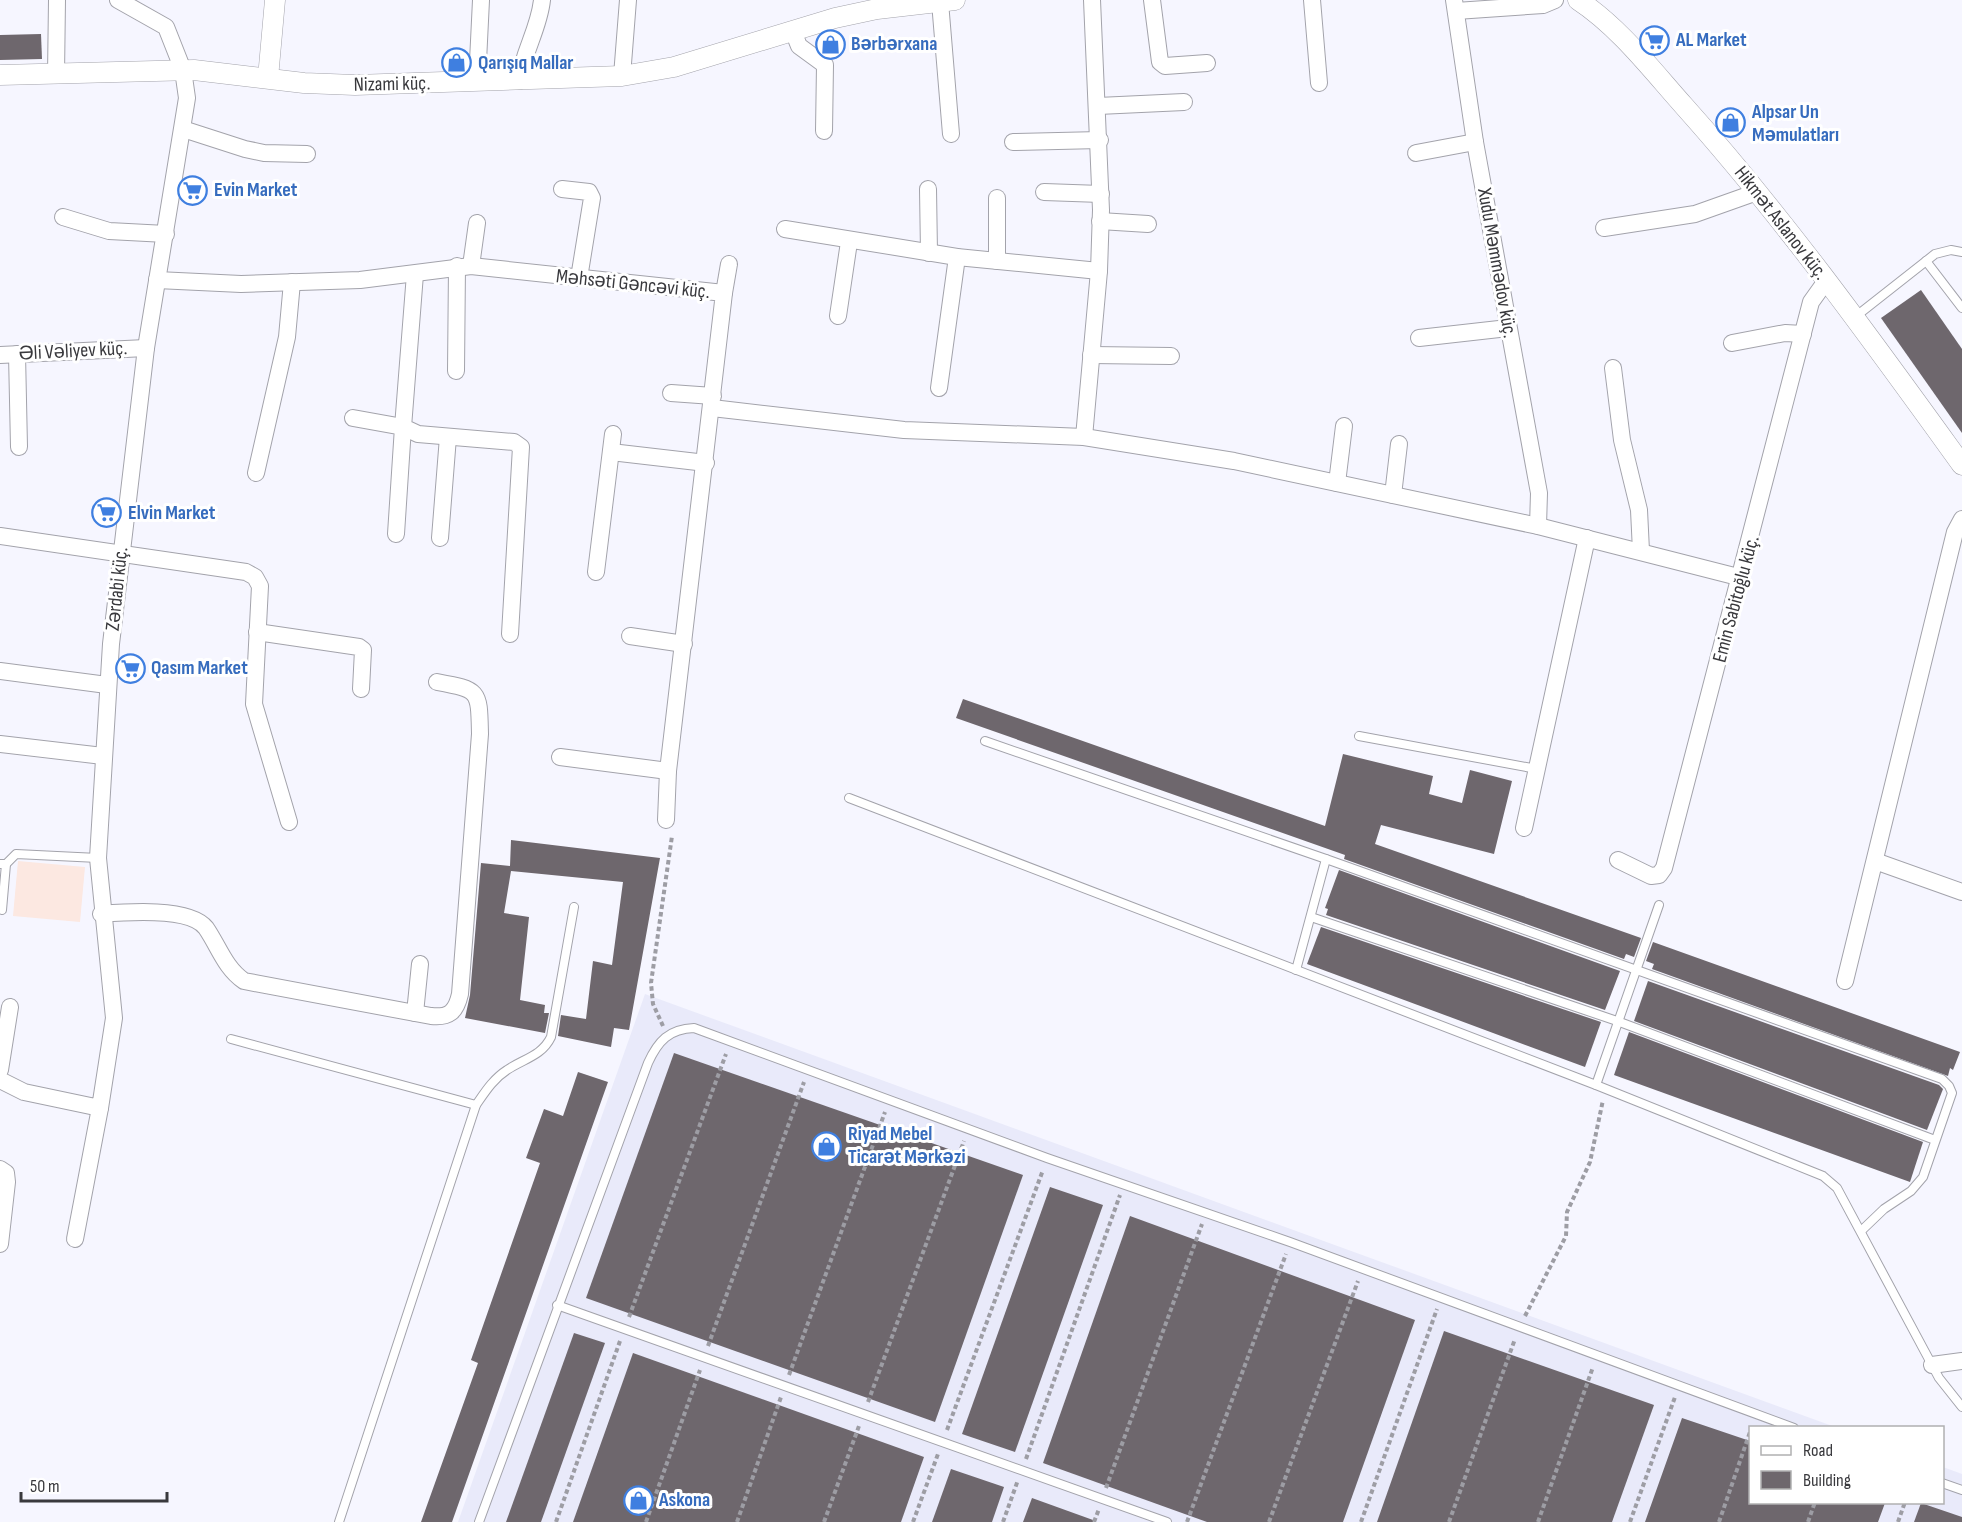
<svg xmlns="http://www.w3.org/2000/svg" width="1962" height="1522" viewBox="0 0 1962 1522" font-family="'Sofia Sans Condensed',sans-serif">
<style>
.built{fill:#e9eafa}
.industrial{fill:#fce8e1}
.building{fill:#6e676d}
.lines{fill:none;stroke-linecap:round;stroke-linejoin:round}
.service-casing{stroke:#a3a3ab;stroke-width:10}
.minor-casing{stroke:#a3a3ab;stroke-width:18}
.tertiary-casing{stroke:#a3a3ab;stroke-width:21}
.path{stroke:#9d9da4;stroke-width:4;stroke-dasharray:4.5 3;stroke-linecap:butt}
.service{stroke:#fff;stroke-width:8}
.minor{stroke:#fff;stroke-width:16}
.tertiary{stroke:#fff;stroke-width:20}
.labels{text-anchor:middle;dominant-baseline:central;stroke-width:6;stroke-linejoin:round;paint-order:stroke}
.shop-label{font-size:20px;font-weight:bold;fill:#366cbe;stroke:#fff;text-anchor:start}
.street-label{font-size:20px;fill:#39393d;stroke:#fff}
</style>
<rect width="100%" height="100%" fill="#f6f6ff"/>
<path class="built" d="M645,994l1190,433 -85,1v74h192l1,-35 19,7v48h-1504z"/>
<path class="industrial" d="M18,861l67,6 -5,55 -67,-6z"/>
<g class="building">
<path d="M41,34l1,25 -42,1v-25z"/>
<path d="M1921,290l41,59v84l-81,-115z"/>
<path d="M963,699l362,127 18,-72 90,22 -4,18 33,9 8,-33 42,11 -18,73 -113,-29 -6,19 266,94 -7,19 -8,-3 -2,5 -280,-100 1,-4 -389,-137z"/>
<path d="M511,840l149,18 -31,172 -15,-2 -3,19 -53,-11 3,-21 25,4 7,-58 19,4 11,-83 -112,-11 -7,42 25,4 -9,83 25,5 -1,8h5l-4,20 -80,-15 5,-23 11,-132 29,3z"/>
<path d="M1339,870l281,101 -15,39 -279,-95 2,-6 -3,-1z"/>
<path d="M1321,927l280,95 -16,45 -278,-103z"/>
<path d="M1653,942l307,110 -7,18 -3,-2 -2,8 -296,-107 2,-5 -8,-3z"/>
<path d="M1648,981l291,104 4,4 -16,41 -293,-109z"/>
<path d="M1629,1032l294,110 -13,40 -296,-107z"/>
<path d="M674,1053l349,122 -88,247 -349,-124z"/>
<path d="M578,1072l30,10 -156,440h-31l57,-159 -7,-3 69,-197 -14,-5 18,-49 19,7z"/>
<path d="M1050,1187l53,18 -88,247 -53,-18z"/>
<path d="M1130,1216l285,104 -72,202h-136l-164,-59z"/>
<path d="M1444,1331l210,74 -42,117h-235z"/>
<path d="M574,1333l31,10 -64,179h-35z"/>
<path d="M633,1353l291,104 -23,65h-328z"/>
<path d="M1682,1418l68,23v62h135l-7,19h-233z"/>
<path d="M951,1469l53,18 -12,35h-60z"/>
<path d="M1032,1498l61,22v2h-70z"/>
<path d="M1921,1503l41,14v5h-48z"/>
</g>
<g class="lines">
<defs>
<g id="service">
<path d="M1926,261l36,47"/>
<path d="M1855,317l80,-63 16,-4 11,2"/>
<path d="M1359,736l178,33"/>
<path d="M985,741l341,118 616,220 7,7 3,7 -29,84 -12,14 -27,18 -23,22"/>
<path d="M849,798l747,287 227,91 14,12 102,190 23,29"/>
<path d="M0,864h6l10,-10 82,4"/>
<path d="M2,910l4,-46"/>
<path d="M1311,917l306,104 318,119"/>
<path d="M1296,970l30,-111"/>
<path d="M231,1039l245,66"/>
<path d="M1596,1085l63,-180"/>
<path d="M557,1305l610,217"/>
<path d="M1942,1483l20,7"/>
<path d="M339,1522l137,-417c9,-13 17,-26 31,-35 16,-11 35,-14 44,-33l23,-130"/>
<path d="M479,1522l169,-459c10,-22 21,-34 46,-35l353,130 243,84 504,186"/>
</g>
<g id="minor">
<path d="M1152,0l8,62 5,4 42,-3"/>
<path d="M1312,0l7,83"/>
<path d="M1454,0l21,142 64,351 -1,33"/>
<path d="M940,2l11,132"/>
<path d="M1456,11l87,-6 12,-5"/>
<path d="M793,31l6,15 26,19 -1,66"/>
<path d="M56,75l1,-75"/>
<path d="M622,76l6,-76"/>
<path d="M519,81c4,-29 20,-52 23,-81"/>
<path d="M477,82l4,-82"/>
<path d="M1098,106l86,-4"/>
<path d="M183,129l62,20 19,4 43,1"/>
<path d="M1013,142l87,-2"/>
<path d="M1416,153l59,-11"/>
<path d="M562,189l27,3 3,6 -13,80"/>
<path d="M928,189l1,64"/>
<path d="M1044,192l57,2"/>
<path d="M63,217l46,14 57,3"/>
<path d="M1100,221l48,3"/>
<path d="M1604,228l91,-14 62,-22"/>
<path d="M785,229l172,28 142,14"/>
<path d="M997,261v-63"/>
<path d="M471,266l6,-43"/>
<path d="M415,274l-12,153 15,7 96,8 7,5 -11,187"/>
<path d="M157,280l84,4 119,-4 111,-14 253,27 -56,478 -2,49"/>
<path d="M724,293l5,-29"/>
<path d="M838,316l11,-74"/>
<path d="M1419,338l89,-10"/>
<path d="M1732,343l53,-10 18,1"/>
<path d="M17,354l2,93"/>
<path d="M0,355l146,-7"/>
<path d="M1091,355l80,1"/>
<path d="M1613,368l9,72 17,70 2,41"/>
<path d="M456,371l1,-105"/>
<path d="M939,388l18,-131"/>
<path d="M671,393l42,3"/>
<path d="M712,408l192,22 180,7 150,24 304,65 204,52"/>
<path d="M353,418l50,9 -7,107"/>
<path d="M1084,437l15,-166 2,-61 -9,-210"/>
<path d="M611,452l95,11"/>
<path d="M256,473l31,-136 5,-55"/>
<path d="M1337,483l7,-57"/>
<path d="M1393,495l6,-51"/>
<path d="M0,536l246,36 9,5 5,9 -6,118 35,118"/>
<path d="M440,538l8,-101"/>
<path d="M596,572l17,-138"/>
<path d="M257,632l102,15 4,3 -2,39"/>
<path d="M630,636l54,8"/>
<path d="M0,671l107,14"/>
<path d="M0,744l103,12"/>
<path d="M560,757l108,14"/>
<path d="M1524,828l63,-290"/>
<path d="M1618,860l33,16 8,-1 5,-7 147,-566 15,-21"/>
<path d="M1875,861l87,31"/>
<path d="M101,914c25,-2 89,-7 105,14 13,19 19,40 38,53l187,35c18,2 25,-4 29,-22l20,-260c-1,-44 0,-44 -43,-52"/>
<path d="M1845,981l110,-449 7,-13"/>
<path d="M415,1013l5,-49"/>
<path d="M0,1070l10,-63"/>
<path d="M0,1080l24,12 76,16 14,-90 -16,-160 13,-214 35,-296 41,-250 -4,-28 -17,-43 -48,-27"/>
<path d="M0,1169l6,4 1,9 -7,62"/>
<path d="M75,1239l25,-131"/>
<path d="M1932,1365l30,-4"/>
</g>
<g id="tertiary">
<path d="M1578,0c41,27 73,69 106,106 101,113 189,236 278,359"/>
<path d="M0,75l194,-5 110,13 51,2 267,-9 52,-9 161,-49 42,-9 78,-9"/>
<path d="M268,78l7,-78"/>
</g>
</defs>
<use href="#service" class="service-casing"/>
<use href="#minor" class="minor-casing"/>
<use href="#tertiary" class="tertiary-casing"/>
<g class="path">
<path d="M663,1026l-10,-22 -2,-21 21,-147"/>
<path d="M1525,1316l41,-80 1,-24 23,-50 13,-62"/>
<path d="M629,1317l97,-263"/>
<path d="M708,1346l96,-264"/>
<path d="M789,1375l96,-263"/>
<path d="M868,1402l96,-261"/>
<path d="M947,1430l96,-260"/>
<path d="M1026,1459l94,-264"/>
<path d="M1106,1488l96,-264"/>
<path d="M556,1522l64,-181"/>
<path d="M646,1522l54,-152"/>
<path d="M737,1522l44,-125"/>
<path d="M824,1522l35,-96"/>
<path d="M913,1522l25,-68"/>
<path d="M1003,1522l15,-42"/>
<path d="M1094,1522l5,-13"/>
<path d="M1187,1522l99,-268"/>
<path d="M1269,1522l89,-241"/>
<path d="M1361,1522l76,-213"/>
<path d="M1449,1522l66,-183"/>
<path d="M1538,1522l55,-155"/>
<path d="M1630,1522l45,-125"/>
<path d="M1719,1522l31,-90"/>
<path d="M1808,1522l7,-20"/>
<path d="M1898,1522l7,-20"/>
</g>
<use href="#service" class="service"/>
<use href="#minor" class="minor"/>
<use href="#tertiary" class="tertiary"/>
</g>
<defs>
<symbol id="supermarket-ring" viewBox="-11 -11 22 22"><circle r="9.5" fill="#fff" stroke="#3f7fe0" stroke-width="1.5"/><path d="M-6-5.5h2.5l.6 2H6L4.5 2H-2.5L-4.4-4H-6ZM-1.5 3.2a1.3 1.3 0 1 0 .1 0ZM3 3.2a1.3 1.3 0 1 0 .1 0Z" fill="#3f7fe0"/></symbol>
<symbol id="shop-ring" viewBox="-11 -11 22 22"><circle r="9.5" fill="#fff" stroke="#3f7fe0" stroke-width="1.5"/><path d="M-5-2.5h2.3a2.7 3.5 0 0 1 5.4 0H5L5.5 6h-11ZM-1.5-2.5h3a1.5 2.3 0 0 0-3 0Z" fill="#3f7fe0"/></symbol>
</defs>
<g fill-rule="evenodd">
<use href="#supermarket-ring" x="1638" y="24" width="33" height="33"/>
<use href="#shop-ring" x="814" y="28" width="33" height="33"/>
<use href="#shop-ring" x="440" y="46" width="33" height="33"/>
<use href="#shop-ring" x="1714" y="106" width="33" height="33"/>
<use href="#supermarket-ring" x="176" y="174" width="33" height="33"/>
<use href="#supermarket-ring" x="90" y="496" width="33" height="33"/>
<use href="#supermarket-ring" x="114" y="652" width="33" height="33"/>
<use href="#shop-ring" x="810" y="1130" width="33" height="33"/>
<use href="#shop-ring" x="622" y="1484" width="33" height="33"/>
</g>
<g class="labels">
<g class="shop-label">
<text x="1676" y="40">AL Market</text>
<text x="851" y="44">Bərbərxana</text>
<text x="478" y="63">Qarışıq Mallar</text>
<text x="1752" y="112">Alpsar Un<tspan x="1752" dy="23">Məmulatları</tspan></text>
<text x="214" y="190">Evin Market</text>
<text x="128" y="513">Elvin Market</text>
<text x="151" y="668">Qasım Market</text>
<text x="848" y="1134">Riyad Mebel<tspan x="848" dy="23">Ticarət Mərkəzi</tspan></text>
<text x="659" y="1500">Askona</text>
</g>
<g class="street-label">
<text transform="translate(392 84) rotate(-1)">Nizami küç.</text>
<text transform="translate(1781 223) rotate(52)">Hikmət Aslanov küç.</text>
<text transform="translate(1497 263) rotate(80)">Xudu Məmmədov küç.</text>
<text transform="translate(633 284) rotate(6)">Məhsəti Gəncəvi küç.</text>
<text transform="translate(73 351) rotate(-3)">Əli Vəliyev küç.</text>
<text transform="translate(117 589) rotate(-84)">Zərdabi küç.</text>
<text transform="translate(1736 599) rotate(-75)">Emin Sabitoğlu küç.</text>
</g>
</g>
<rect x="1749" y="1426" width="195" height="78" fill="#ffffff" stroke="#b0b0b1" stroke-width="1.5"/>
<rect x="1761" y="1446" width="30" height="9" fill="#ffffff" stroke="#b0b0b1" stroke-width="1.5"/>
<text x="1803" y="1456" font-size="18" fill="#39393d">Road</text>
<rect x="1761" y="1471" width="30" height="18" fill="#6e676d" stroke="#b0b0b1" stroke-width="1.5"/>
<text x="1803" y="1486" font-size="18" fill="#39393d">Building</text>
<path d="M21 1492v9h146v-9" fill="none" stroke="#39393d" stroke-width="3"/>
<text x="30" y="1492" font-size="18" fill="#39393d" stroke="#ffffff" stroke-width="4.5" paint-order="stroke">50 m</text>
</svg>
